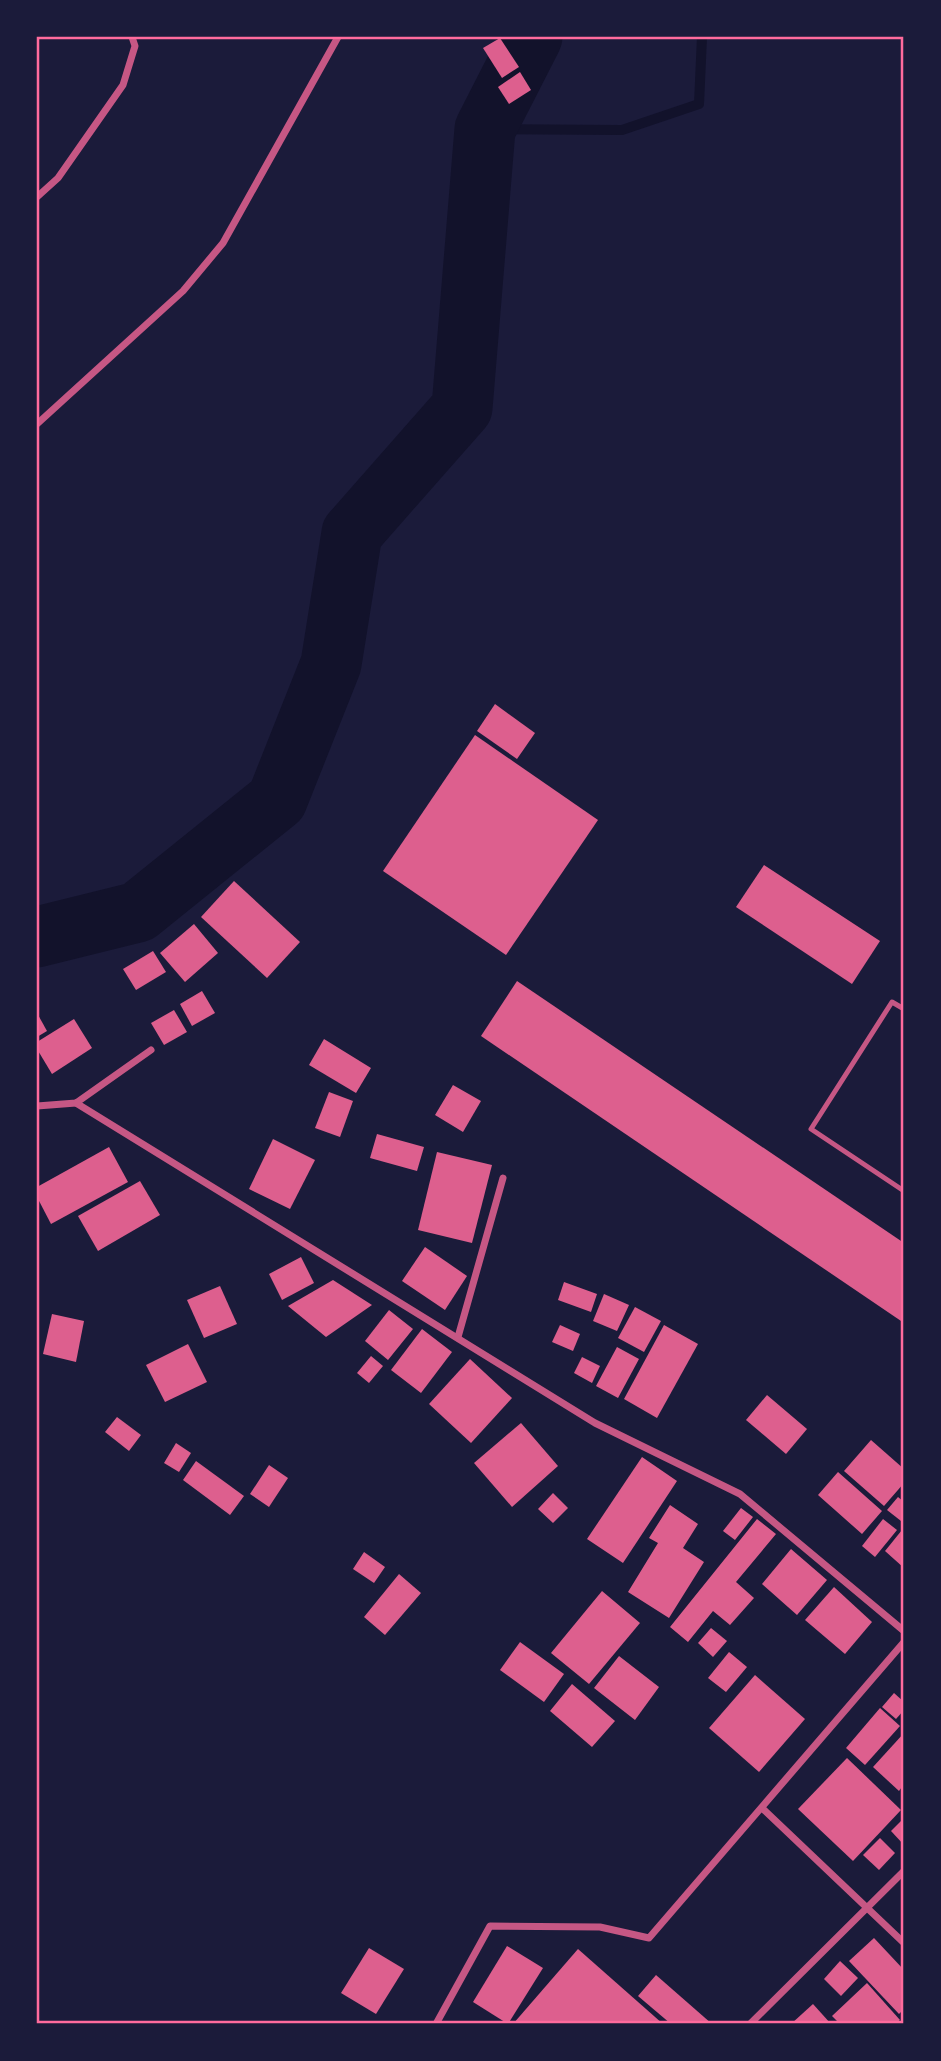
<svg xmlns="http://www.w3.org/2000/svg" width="941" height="2061" viewBox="0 0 941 2061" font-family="Jost,sans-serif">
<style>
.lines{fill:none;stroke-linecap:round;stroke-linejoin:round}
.stream{stroke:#12122b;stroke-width:10}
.river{stroke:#12122b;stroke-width:61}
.building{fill:#dd5f8e}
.service{stroke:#c65784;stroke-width:5}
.minor{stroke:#c65784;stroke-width:7}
.neatline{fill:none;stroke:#ff6b9d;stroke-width:2.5}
</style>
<rect width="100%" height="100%" fill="#1b1b3a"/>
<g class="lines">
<path class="stream" d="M485,129l137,1 77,-26 3,-67"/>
<path class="river" d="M37,937l101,-25 139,-112 54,-136 21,-131 110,-125 23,-279 47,-92"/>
</g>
<g class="building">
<path d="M500,38l19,29 -17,11 -19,-30z"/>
<path d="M520,72l11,18 -22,14 -11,-17z"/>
<path d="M495,704l40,29 -18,26 -40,-28z"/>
<path d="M475,735l123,85 -92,135 -123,-84z"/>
<path d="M764,865l116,76 -28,43 -116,-77z"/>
<path d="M234,881l66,61 -33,36 -66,-61z"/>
<path d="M194,924l24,29 -33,29 -25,-29z"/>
<path d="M153,951l13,21 -30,18 -13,-21z"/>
<path d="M517,981l387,262v80l-423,-287z"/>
<path d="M202,991l13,22 -23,13 -12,-22z"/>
<path d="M174,1010l13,22 -23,13 -13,-22z"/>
<path d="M37,1013l10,18 -10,6z"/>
<path d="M74,1019l18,29 -40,26 -15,-25v-7z"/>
<path d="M324,1039l47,29 -15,25 -47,-28z"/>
<path d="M453,1085l28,16 -18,31 -28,-17z"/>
<path d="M329,1092l24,9 -13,36 -25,-9z"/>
<path d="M377,1134l47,13 -7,24 -47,-13z"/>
<path d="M273,1139l42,21 -25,49 -41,-20z"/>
<path d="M109,1147l19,35 -77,42 -14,-27v-10z"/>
<path d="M437,1152l55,13 -20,78 -54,-13z"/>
<path d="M140,1181l20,34 -62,36 -20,-35z"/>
<path d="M425,1247l42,29 -22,34 -43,-29z"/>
<path d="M301,1257l13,26 -32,17 -13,-26z"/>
<path d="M333,1280l39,25 -46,32 -38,-31z"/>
<path d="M564,1282l33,12 -6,18 -33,-12z"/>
<path d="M220,1286l17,38 -33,14 -17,-38z"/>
<path d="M604,1294l25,11 -12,26 -24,-10z"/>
<path d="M635,1307l26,14 -17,31 -26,-14z"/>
<path d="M389,1310l24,19 -25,31 -23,-19z"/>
<path d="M52,1314l32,7 -8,41 -33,-8z"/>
<path d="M560,1325l20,9 -7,17 -21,-9z"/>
<path d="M664,1325l34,19 -41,74 -33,-19z"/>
<path d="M422,1329l30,23 -31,41 -30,-23z"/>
<path d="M188,1344l19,38 -42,20 -19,-37z"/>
<path d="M617,1347l22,12 -21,39 -22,-12z"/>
<path d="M371,1356l12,10 -14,17 -12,-10z"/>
<path d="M582,1357l18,9 -8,17 -18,-10z"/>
<path d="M470,1359l42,39 -41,45 -42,-39z"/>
<path d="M767,1395l40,34 -21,25 -40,-34z"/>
<path d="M117,1417l24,18 -12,16 -24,-19z"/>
<path d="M521,1423l37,43 -46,41 -38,-44z"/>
<path d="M871,1440l33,29v14l-20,23 -40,-35z"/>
<path d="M176,1443l15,10 -12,19 -15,-9z"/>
<path d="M642,1457l35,24 -54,82 -36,-24z"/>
<path d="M196,1461l48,35 -14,19 -47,-35z"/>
<path d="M269,1465l19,13 -19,29 -19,-13z"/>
<path d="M838,1472l44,39 -20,23 -44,-39z"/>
<path d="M553,1493l15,15 -15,15 -15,-14z"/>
<path d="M898,1497l6,5v15l-3,4 -14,-11z"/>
<path d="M670,1505l28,19 -15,24 21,14 -35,56 -41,-26 30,-49 -9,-5z"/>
<path d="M741,1508l12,9 -18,23 -12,-9z"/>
<path d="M757,1519l19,15 -40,48 18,16 -24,27 -17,-14 -25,31 -18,-15z"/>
<path d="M883,1519l14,11 -22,27 -13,-11z"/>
<path d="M902,1530l2,2v36l-19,-17z"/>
<path d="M791,1549l36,31 -30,35 -35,-31z"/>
<path d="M364,1552l21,15 -11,16 -21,-14z"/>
<path d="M399,1574l22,19 -36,42 -21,-18z"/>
<path d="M834,1587l38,35 -27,32 -40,-34z"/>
<path d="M602,1591l38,32 -51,61 -38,-31z"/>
<path d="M711,1628l16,13 -14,16 -15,-14z"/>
<path d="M520,1642l44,32 -20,28 -44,-32z"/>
<path d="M729,1652l18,15 -21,25 -18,-14z"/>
<path d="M619,1656l40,31 -24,33 -41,-32z"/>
<path d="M755,1675l50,44 -46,53 -50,-44z"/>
<path d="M572,1684l43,37 -23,26 -42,-36z"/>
<path d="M894,1693l10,9v8l-8,9 -14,-12z"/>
<path d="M880,1708l20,18 -35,39 -19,-17z"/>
<path d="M904,1733v51l-5,7 -26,-24z"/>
<path d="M847,1758l54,52 -48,51 -55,-52z"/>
<path d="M904,1818v27l-13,-14z"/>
<path d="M880,1838l15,15 -16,17 -16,-15z"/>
<path d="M874,1938l30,32v39l-5,5 -50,-53z"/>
<path d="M507,1946l36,22 -35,56 -35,-22z"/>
<path d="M369,1948l35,21 -28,45 -35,-21z"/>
<path d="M578,1949l85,75h-150z"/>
<path d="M840,1961l18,17 -17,18 -17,-17z"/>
<path d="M656,1975l56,49h-41l-33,-28z"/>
<path d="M867,1983l33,37 -5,4h-55l-8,-8z"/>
<path d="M813,2004l18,20h-40z"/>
</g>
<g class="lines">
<path class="service" d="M904,1009l-12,-7 -81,127 93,62"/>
<g class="minor">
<path d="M37,197l21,-19 65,-93 12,-39 -3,-9"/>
<path d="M37,424l146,-133 40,-48 115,-206"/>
<path d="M76,1103l519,320 145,71 164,137"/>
<path d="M37,1106l39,-3 75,-53"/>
<path d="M458,1337l45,-159"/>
<path d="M762,1808l142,135"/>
<path d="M436,2024l54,-98 110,1 49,11 255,-296"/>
<path d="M750,2024l154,-153"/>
</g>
</g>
<rect width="941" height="2061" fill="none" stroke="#1b1b3a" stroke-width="77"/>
<rect x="38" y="38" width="864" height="1984" class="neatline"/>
</svg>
